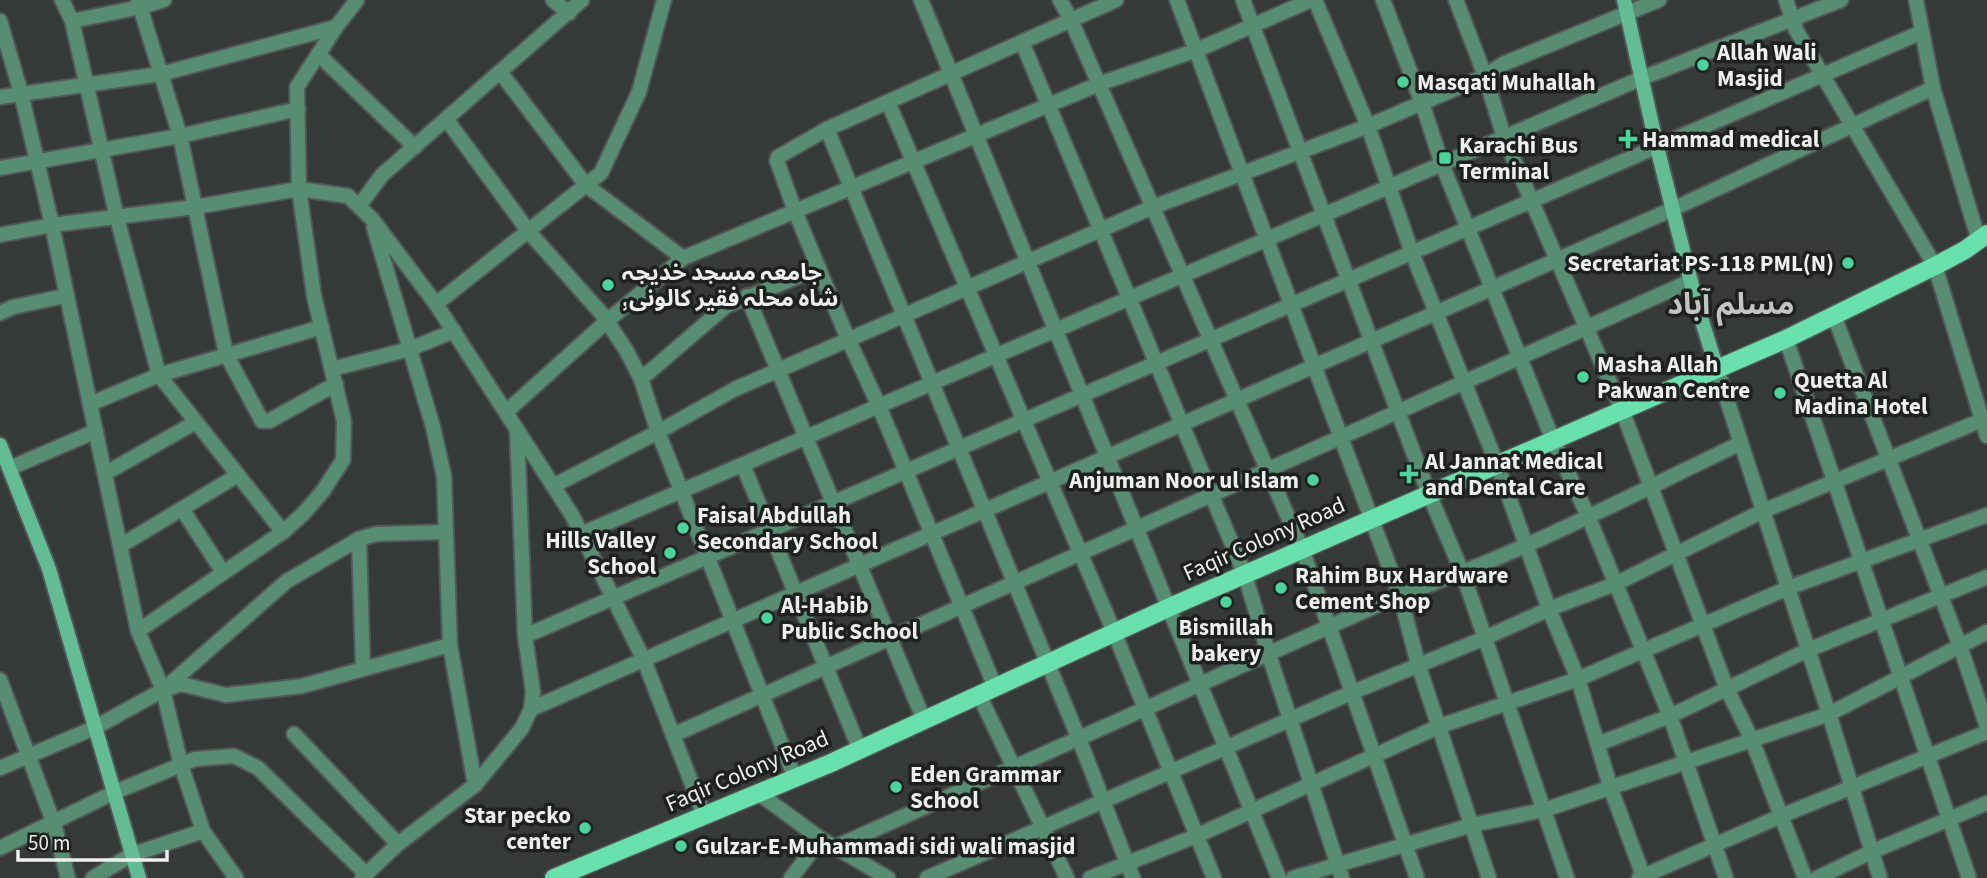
<svg xmlns="http://www.w3.org/2000/svg" width="1987" height="878" viewBox="0 0 1987 878" font-family="'Source Sans 3','Noto Sans Arabic',sans-serif">
<style>
.lines{fill:none;stroke-linecap:round;stroke-linejoin:round}
.minor-casing{stroke:#525654;stroke-width:18}
.tertiary-casing{stroke:#525654;stroke-width:18}
.secondary-casing{stroke:#525654;stroke-width:18}
.primary-casing{stroke:#525654;stroke-width:21}
.minor{stroke:#578d73;stroke-width:14}
.tertiary{stroke:#578d73;stroke-width:14}
.secondary{stroke:#62bc94;stroke-width:14}
.primary{stroke:#69e1ad;stroke-width:18}
.poi-dot{fill:#49d49c;stroke:#1e201f;stroke-width:2.5}
.labels{text-anchor:middle;dominant-baseline:central;stroke-width:7;stroke-linejoin:round;paint-order:stroke}
.poi-label{font-size:23px;font-weight:bold;fill:#edf0ee;stroke:#1e201f;text-anchor:start}
.street-label{font-size:23px;fill:#edf0ee;stroke:#1e201f}
.district-label{font-size:30px;font-weight:bold;fill:#c1c6c3;stroke:#1e201f}
</style>
<rect width="100%" height="100%" fill="#353937"/>
<g class="lines">
<defs>
<g id="minor">
<path d="M62,0l10,21 45,197 42,157 124,157"/>
<path d="M138,0l42,136 46,218 36,67h7l67,-37"/>
<path d="M553,0l16,13"/>
<path d="M921,0l358,878"/>
<path d="M1060,0l11,20 231,529 115,329"/>
<path d="M1177,0l223,595 18,69 71,214"/>
<path d="M1243,0l186,494 34,80 104,304"/>
<path d="M1315,0l53,126 44,127 85,211 52,145 29,70 33,110 33,89"/>
<path d="M1383,0l39,103 20,61 111,276 35,76 82,200 56,162"/>
<path d="M1456,0l29,76 19,61 118,273 105,279 25,51 53,138"/>
<path d="M1786,0l10,30 139,236 52,170"/>
<path d="M1916,0l17,88 46,153"/>
<path d="M0,21l21,72 31,132 86,406 25,59 18,75 22,66 33,47"/>
<path d="M72,21l69,-14 23,-7"/>
<path d="M1022,42l223,533 24,80 73,223"/>
<path d="M318,54l97,93"/>
<path d="M501,73l85,112 97,73"/>
<path d="M0,97l161,-23 175,-47"/>
<path d="M888,102l226,530 100,246"/>
<path d="M447,120l82,112 73,82 24,36 15,29 17,53 137,346"/>
<path d="M827,129l252,610 54,139"/>
<path d="M0,168l180,-32 118,-27"/>
<path d="M359,206l23,-31 200,-175"/>
<path d="M374,228l59,199 11,49 6,169 25,140"/>
<path d="M0,235l52,-10 143,-18 104,-18 49,7 24,23 64,85 136,211 72,145 60,155"/>
<path d="M747,296l177,424"/>
<path d="M436,304l165,-131 38,-81 25,-92"/>
<path d="M0,313l13,-6 52,-11"/>
<path d="M1834,316l126,330 27,81"/>
<path d="M1786,339l183,539"/>
<path d="M332,369l78,-20 44,-18"/>
<path d="M641,379l85,-73 93,-38"/>
<path d="M90,404l69,-29 163,-48"/>
<path d="M506,412l101,-91 76,-63 416,-174 98,-34 114,-50"/>
<path d="M743,465l117,285"/>
<path d="M10,468l86,-37"/>
<path d="M106,473l90,-51"/>
<path d="M553,486l105,-54 77,-43 418,-182 215,-81 117,-50 18,-12 156,-64"/>
<path d="M182,509l41,63"/>
<path d="M581,534l1061,-456 199,-78"/>
<path d="M359,539l4,130"/>
<path d="M120,546l118,-71"/>
<path d="M138,631l145,-99 20,-18 20,-23 20,-31 1,-39 -30,-125 -15,-107 -2,-102 39,-60 21,-27"/>
<path d="M525,636l1397,-604"/>
<path d="M0,680l54,144 14,54"/>
<path d="M995,687l-116,-281 -31,-67 -53,-128 -18,-50 1,-4 49,-28 289,-129"/>
<path d="M167,689l14,-5 45,11 76,-9 148,-41"/>
<path d="M979,695l88,183"/>
<path d="M531,709l1142,-500 260,-121"/>
<path d="M294,734l104,110"/>
<path d="M673,735l1018,-454"/>
<path d="M1598,744l72,-28 138,-66 179,-73"/>
<path d="M0,768l94,-40 69,-38 124,-109 72,-42 17,-5 69,-2"/>
<path d="M758,793l63,46 67,39"/>
<path d="M835,847l565,-252c118,-40 228,-98 341,-152"/>
<path d="M0,848l113,-55 82,-34 39,-3 24,12 108,106"/>
<path d="M93,878l38,-23 72,-24"/>
<path d="M362,878l36,-34 77,-59 47,-57 9,-19 2,-17 -8,-56 -8,-206"/>
<path d="M791,878l30,-39"/>
<path d="M927,878l426,-186 132,-54 64,-29 66,-25 148,-73 224,-93"/>
<path d="M1090,878l106,-42 244,-110 138,-47 210,-91 199,-73"/>
<path d="M1293,878l179,-53 72,-15 285,-96 158,-82"/>
<path d="M1639,878l142,-62 206,-84"/>
<path d="M1817,878l54,-26 116,-49"/>
</g>
<path id="tertiary" d="M1717,369l112,345 51,164"/>
<g id="secondary">
<path d="M1624,0l33,147 39,155 21,67"/>
<path d="M0,445l49,124 90,309"/>
</g>
<path id="primary" d="M554,878l277,-115 339,-156 616,-268 149,-73 30,-16 22,-16"/>
</defs>
<use href="#minor" class="minor-casing"/>
<use href="#tertiary" class="tertiary-casing"/>
<use href="#secondary" class="secondary-casing"/>
<use href="#primary" class="primary-casing"/>
<use href="#minor" class="minor"/>
<use href="#tertiary" class="tertiary"/>
<use href="#secondary" class="secondary"/>
<use href="#primary" class="primary"/>
</g>
<g class="poi-dot">
<circle cx="1703" cy="65" r="7"/>
<circle cx="1403" cy="82" r="7"/>
<path d="M1624.5 128.5h7v7h7v7h-7v7h-7v-7h-7v-7h7z"/>
<rect x="1438" y="151" width="14" height="14" rx="3.5"/>
<circle cx="1848" cy="263" r="7"/>
<circle cx="608" cy="285" r="7"/>
<circle cx="1583" cy="377" r="7"/>
<circle cx="1780" cy="393" r="7"/>
<path d="M1405.5 463.5h7v7h7v7h-7v7h-7v-7h-7v-7h7z"/>
<circle cx="1313" cy="480" r="7"/>
<circle cx="683" cy="528" r="7"/>
<circle cx="670" cy="553" r="7"/>
<circle cx="1281" cy="588" r="7"/>
<circle cx="1226" cy="602" r="7"/>
<circle cx="767" cy="618" r="7"/>
<circle cx="896" cy="787" r="7"/>
<circle cx="585" cy="828" r="7"/>
<circle cx="681" cy="846" r="7"/>
</g>
<g class="labels">
<g class="poi-label">
<text x="1717" y="52">Allah Wali<tspan x="1717" dy="26">Masjid</tspan></text>
<text x="1417" y="82">Masqati Muhallah</text>
<text x="1642" y="139">Hammad medical</text>
<text x="1459" y="145">Karachi Bus<tspan x="1459" dy="26">Terminal</tspan></text>
<text x="1834" y="263" text-anchor="end">Secretariat PS-118 PML(N)</text>
<text x="622" y="272">جامعہ مسجد خدیجہ<tspan x="622" dy="26">,شاہ محلہ فقیر کالونی</tspan></text>
<text x="1597" y="364">Masha Allah<tspan x="1597" dy="26">Pakwan Centre</tspan></text>
<text x="1794" y="380">Quetta Al<tspan x="1794" dy="26">Madina Hotel</tspan></text>
<text x="1425" y="461">Al Jannat Medical<tspan x="1425" dy="26">and Dental Care</tspan></text>
<text x="1299" y="480" text-anchor="end">Anjuman Noor ul Islam</text>
<text x="697" y="515">Faisal Abdullah<tspan x="697" dy="26">Secondary School</tspan></text>
<text x="656" y="540" text-anchor="end">Hills Valley<tspan x="656" dy="26">School</tspan></text>
<text x="1295" y="575">Rahim Bux Hardware<tspan x="1295" dy="26">Cement Shop</tspan></text>
<text x="781" y="605">Al-Habib<tspan x="781" dy="26">Public School</tspan></text>
<text x="1226" y="627" text-anchor="middle">Bismillah<tspan x="1226" dy="26">bakery</tspan></text>
<text x="910" y="774">Eden Grammar<tspan x="910" dy="26">School</tspan></text>
<text x="571" y="815" text-anchor="end">Star pecko<tspan x="571" dy="26">center</tspan></text>
<text x="695" y="846">Gulzar-E-Muhammadi sidi wali masjid</text>
</g>
<g class="street-label">
<text transform="translate(1264 539) rotate(-24)">Faqir Colony Road</text>
<text transform="translate(747 771) rotate(-23)">Faqir Colony Road</text>
</g>
<g class="district-label">
<text x="1731" y="304">مسلم آباد</text>
</g>
</g>
<path d="M18 850v10h149v-10" fill="none" stroke="#edf0ee" stroke-width="3.5"/>
<text x="28" y="850" font-size="21" fill="#edf0ee" stroke="#1e201f" stroke-width="5" paint-order="stroke">50 m</text>
</svg>
